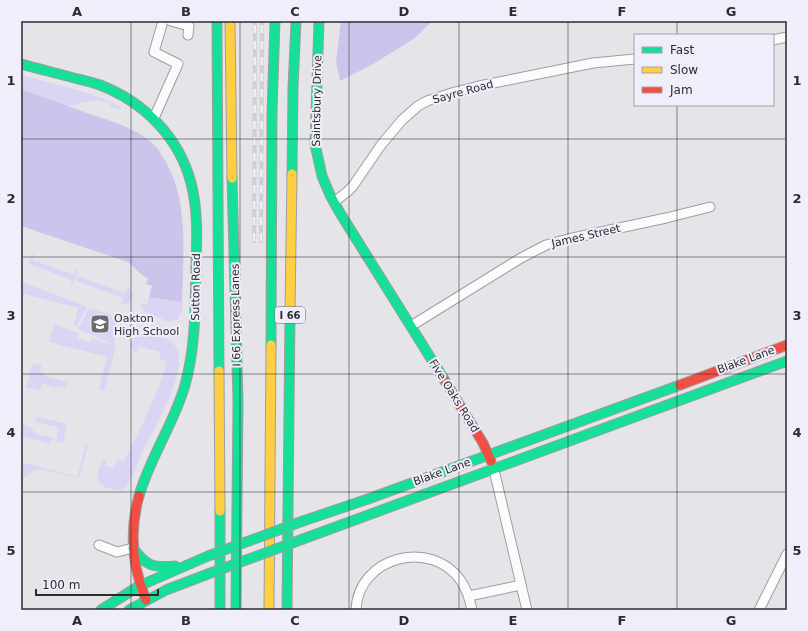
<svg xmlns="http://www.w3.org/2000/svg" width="808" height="631" viewBox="0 0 808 631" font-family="'DejaVu Sans',sans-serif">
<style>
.green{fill:#dbd5f3}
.forest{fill:#ccc4eb}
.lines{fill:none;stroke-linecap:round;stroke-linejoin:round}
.street-casing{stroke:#9e9ea2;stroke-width:11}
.fast-casing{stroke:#9e9ea2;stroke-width:11}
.slow-casing{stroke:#9e9ea2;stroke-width:11}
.jam-casing{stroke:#9e9ea2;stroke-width:11}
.street{stroke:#fbfbfc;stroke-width:9}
.fast{stroke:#16e098;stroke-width:9}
.slow{stroke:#ffcf43;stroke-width:9}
.jam{stroke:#f24e42;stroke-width:9}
.rail-casing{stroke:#d0d0d2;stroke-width:4}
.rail{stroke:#f0eefa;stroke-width:2.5;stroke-dasharray:8;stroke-linecap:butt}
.fast-bridge-casing{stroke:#9e9ea2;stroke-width:11;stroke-linecap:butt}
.fast-bridge{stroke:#16e098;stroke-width:9}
.grid{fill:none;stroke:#2c2b2f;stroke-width:1;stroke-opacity:0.55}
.labels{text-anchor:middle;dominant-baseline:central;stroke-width:4;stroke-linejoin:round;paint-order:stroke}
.shield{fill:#f0eefa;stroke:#67666c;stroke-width:1}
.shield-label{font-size:10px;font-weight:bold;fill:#2c2b2f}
.street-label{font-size:11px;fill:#2c2b2f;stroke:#f0eefa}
.poi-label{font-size:11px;fill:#2c2b2f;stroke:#f0eefa;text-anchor:start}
.neatline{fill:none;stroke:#2c2b2f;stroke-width:1.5}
.grid-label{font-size:13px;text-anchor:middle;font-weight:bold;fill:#2c2b2f}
</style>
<rect width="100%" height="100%" fill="#e4e4e9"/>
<g class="green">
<path d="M21,75c34,10 70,16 101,32l-3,2 -6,-1 -6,-6 -12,-2 -27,6 -47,-17z"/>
<path d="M33,253l1,2 -1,5 41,15 2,-5 2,-1 -6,18 -1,-2 1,-5 -43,-16z"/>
<path d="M77,276l48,17 2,-4 2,-1 4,5 -1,8 -5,3 -4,1 -2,-2 2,-5 -47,-17z"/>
<path d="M21,282l65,24 1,1 -10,19 -3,-2 4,-16 -54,-14 -1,2 -2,-1z"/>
<path d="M149,297l34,5 -1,9 -4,7v1l-8,3 -26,-10 -3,-4v-4l6,1z"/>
<path d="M89,308l19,6 7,4 2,7 -3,17 1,8 -11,41 -5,-1 8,-33 -58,-15 5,-18c9,2 16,8 25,8l-2,6 13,5 2,-5 19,7v-2l-33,-14z"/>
<path d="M143,333c7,-1 13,3 20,5 6,2 11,5 14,11 10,24 -22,78 -33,100 -5,9 -12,32 -18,38 -6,6 -23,2 -27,-6 -3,-5 1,-15 3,-20l2,-1 1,-1 1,2 -1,5 9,2 3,-8 7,1c16,-32 33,-64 43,-100l-7,-1v-8l-21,-6 -2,6 -4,-1 -3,-7 1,-3h2l1,-3z"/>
<path d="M33,363l9,3 -2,6 5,2 -1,2 24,6 -2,6 -8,-2 -4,2 -11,-5 -3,4 1,2 -3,2 -2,-2 -10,-1z"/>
<path d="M38,417l29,7 -4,19 -8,-3 2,-1 1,-12 -23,-5z"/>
<path d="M22,424l9,4 6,7h5l12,3 -1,2h-2l-1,4 -29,-8v-11z"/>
<path d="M86,445h2l-8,30 -2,3 -40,-9 -17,10v-17l56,15z"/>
</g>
<g class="forest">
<path d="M341,21h91l-17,17 -42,26 -33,17 -4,-19z"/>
<path d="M21,89c22,8 44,16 66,24 23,8 51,15 68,33 3,2 5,7 7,10 28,41 21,98 20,146l-33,-5 3,-11 -6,-2 2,-6 -6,-3 -14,-13 -107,-36z"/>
</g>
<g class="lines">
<defs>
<g id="street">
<path d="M171,21l18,5 -1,9"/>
<path d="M773,40l14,-3"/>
<path d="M154,118l24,-54 -24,-12 9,-31"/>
<path d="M334,202l13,-10 6,-6 28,-41 21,-25 16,-14 9,-5 28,-9 24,-6 114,-23 42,-4"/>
<path d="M411,326l110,-68 25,-13 22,-6 98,-21 44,-11"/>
<path d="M494,470l33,140"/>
<path d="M99,545l18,7 16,-4"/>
<path d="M469,596l52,-11"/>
<path d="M356,610c2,-54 76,-72 105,-29 6,9 9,19 11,29"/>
<path d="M759,610l28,-56"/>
</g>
<g id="fast">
<path d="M217,21l2,350"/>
<path d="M319,21l-4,123 7,32 8,19 10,18 105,168"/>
<path d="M21,64c18,5 35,9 53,14 8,2 17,4 26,7 44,17 79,52 91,98 7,26 6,55 5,82 -1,40 0,81 -11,120 -11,39 -35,72 -46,111"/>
<path d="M292,174l1,-86 3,-67"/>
<path d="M232,178l6,223 -2,209"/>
<path d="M271,345l1,-232 3,-92"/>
<path d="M220,511v99"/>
<path d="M303,521l65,-22 312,-114"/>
<path d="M303,539l484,-178"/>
<path d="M133,548c13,18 20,20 42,18"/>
<path d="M101,610l38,-24 69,-30"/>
<path d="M129,610l37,-20 42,-16"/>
<path d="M287,610l3,-297"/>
</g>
<g id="slow">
<path d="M230,21l2,157"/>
<path d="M290,313l2,-139"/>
<path d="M219,371l1,140"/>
<path d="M269,610l2,-265"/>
</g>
<g id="jam">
<path d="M445,381l38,62 8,18"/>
<path d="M680,385l107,-40"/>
<path d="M139,496c-10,36 -7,70 7,104"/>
</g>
</defs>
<use href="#street" class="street-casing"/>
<use href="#fast" class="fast-casing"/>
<use href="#slow" class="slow-casing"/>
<use href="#jam" class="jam-casing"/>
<use href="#street" class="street"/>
<use href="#fast" class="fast"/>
<use href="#slow" class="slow"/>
<use href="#jam" class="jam"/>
<defs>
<g id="rail">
<path d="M254,241l1,-220"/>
<path d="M261,241l1,-220"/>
</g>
</defs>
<use href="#rail" class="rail-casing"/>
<use href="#rail" class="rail"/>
<defs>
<g id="fast-bridge">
<path d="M208,556l95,-35"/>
<path d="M208,574l95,-35"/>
</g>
</defs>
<use href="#fast-bridge" class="fast-bridge-casing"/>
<use href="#fast-bridge" class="fast-bridge"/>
</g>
<path class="grid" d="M131,21v589M240,21v589M349,21v589M459,21v589M568,21v589M677,21v14M677,105v505M21,139h766M21,257h766M21,374h766M21,492h766"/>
<defs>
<symbol id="school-square" viewBox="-11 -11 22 22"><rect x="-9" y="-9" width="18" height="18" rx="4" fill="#6c6c70" stroke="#f0eefa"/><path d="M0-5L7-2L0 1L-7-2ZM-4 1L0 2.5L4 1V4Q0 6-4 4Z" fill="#fff"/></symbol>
</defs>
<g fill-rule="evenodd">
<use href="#school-square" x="89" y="313" width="22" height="22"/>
</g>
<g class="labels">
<rect class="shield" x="275" y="307" width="30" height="16" rx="3"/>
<g class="shield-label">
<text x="290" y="315">I 66</text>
</g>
<g class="street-label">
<text transform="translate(463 92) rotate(-15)">Sayre Road</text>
<text transform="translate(317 101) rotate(-89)">Saintsbury Drive</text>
<text transform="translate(586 236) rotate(-13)">James Street</text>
<text transform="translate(196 287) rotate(-89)">Sutton Road</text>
<text transform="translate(236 315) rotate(-91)">I 66 Express Lanes</text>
<text transform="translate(746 360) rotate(-20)">Blake Lane</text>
<text transform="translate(454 396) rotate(58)">Five Oaks Road</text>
<text transform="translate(442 472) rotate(-20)">Blake Lane</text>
</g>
<g class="poi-label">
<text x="114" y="318">Oakton<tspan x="114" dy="13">High School</tspan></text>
</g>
</g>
<rect width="808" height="631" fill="none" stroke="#f0eefa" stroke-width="44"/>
<rect x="634" y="34" width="140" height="72" fill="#f0eefa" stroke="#a2a0a9"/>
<rect x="642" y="47" width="20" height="6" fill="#16e098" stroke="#a2a0a9"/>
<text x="670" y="54" font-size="12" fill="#2c2b2f">Fast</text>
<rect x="642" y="67" width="20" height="6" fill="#ffcf43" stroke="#a2a0a9"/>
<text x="670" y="74" font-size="12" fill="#2c2b2f">Slow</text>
<rect x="642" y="87" width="20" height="6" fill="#f24e42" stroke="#a2a0a9"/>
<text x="670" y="94" font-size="12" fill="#2c2b2f">Jam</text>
<path d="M36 589v6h122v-6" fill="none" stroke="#2c2b2f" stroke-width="2"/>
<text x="42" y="589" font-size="12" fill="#2c2b2f" stroke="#f0eefa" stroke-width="3" paint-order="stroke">100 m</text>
<rect x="22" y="22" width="764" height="587" class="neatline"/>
<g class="grid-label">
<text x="77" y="16">A</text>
<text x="186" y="16">B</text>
<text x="295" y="16">C</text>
<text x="404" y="16">D</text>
<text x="513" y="16">E</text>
<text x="622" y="16">F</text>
<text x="731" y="16">G</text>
<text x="11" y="85">1</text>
<text x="797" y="85">1</text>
<text x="11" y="203">2</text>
<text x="797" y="203">2</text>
<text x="11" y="320">3</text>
<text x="797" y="320">3</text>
<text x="11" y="437">4</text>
<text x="797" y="437">4</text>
<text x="11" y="555">5</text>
<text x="797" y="555">5</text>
<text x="77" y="625">A</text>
<text x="186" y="625">B</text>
<text x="295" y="625">C</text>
<text x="404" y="625">D</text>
<text x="513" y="625">E</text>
<text x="622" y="625">F</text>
<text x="731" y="625">G</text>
</g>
</svg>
